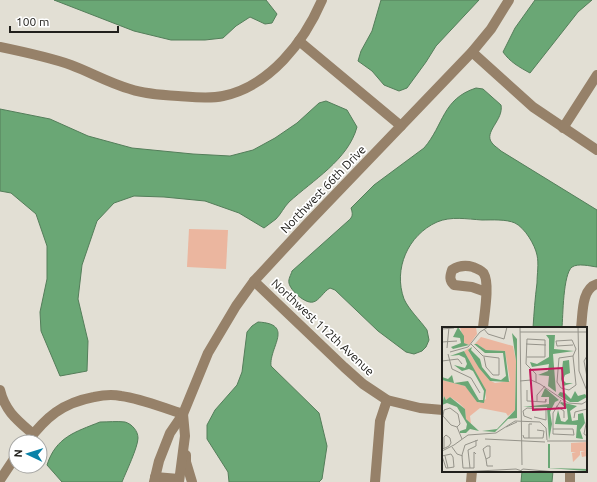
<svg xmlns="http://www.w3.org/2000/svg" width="597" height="482" viewBox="0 0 597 482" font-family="Ubuntu,sans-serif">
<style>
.green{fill:#ebb69f}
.water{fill:#6aa775;stroke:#547e5a}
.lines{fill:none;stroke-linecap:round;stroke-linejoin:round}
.minor{stroke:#968169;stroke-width:10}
.labels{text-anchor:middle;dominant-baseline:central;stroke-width:3.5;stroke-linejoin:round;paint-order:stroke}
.street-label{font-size:12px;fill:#21201c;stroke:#fff}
.inset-road{fill:none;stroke:#95938a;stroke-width:1}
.view{fill:#c2185b;fill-opacity:0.15;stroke:#c2185b;stroke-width:2}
.inset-edge{fill:none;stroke:#21201c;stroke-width:2}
</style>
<rect width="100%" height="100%" fill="#e2dfd4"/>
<path class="green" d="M189,229l39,1 -2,39 -39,-2z"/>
<g class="water">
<path d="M54,0h212l11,14 -5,9 -7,1 -15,-7 -14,9 -13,12 -18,2h-34l-37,-9z"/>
<path d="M381,0h98l-43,46 -10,16 -19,26 -8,3 -15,-6 -12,-14 -14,-10 3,-10 11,-20z"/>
<path d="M535,0h57l-14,12 -48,61c-11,-6 -20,-11 -27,-21l12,-24z"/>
<path d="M476,88l7,1 18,16c3,15 -18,27 -9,38 2,3 6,5 9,8l96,59v57c-7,-1 -19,-4 -25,0 -9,7 -9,49 -10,61h-29c1,-15 2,-30 4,-45 0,-9 2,-19 0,-28 -2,-10 -12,-27 -22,-32 -9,-4 -23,-3 -33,-3 -15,-1 -31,-4 -45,2 -29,13 -44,47 -33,77 5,11 16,21 23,31l2,10 -3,7 -4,4 -8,3 -8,-2 -28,-21 -43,-41 -5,-2c-6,3 -11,13 -17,14 -8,2 -23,-12 -24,-19 -1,-4 2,-8 3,-12l56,-50c5,-4 5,-7 3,-13l23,-23 50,-37c20,-23 18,-49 52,-60z"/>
<path d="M326,101l21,9 10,17c-9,33 -44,53 -68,75 -5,5 -8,12 -13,17 -4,3 -8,6 -12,9l-25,-15 -34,-12 -41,-4 -30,-1 -20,7 -17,18 -15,44 -4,34 10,42 -1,30 -27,5 -19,-45 -1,-19 7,-33v-33l-11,-32 -25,-21 -11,-2v-82l50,10 38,17 44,12 61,6 37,2 23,-6 22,-12 22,-15 22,-20z"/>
<path d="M258,322c37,2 11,25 13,44l48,47 8,33 -5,33 -3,3h-90l-1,-10 -21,-33v-14l8,-15 22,-25 5,-13 5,-40 5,-6z"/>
<path d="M100,422c8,0 17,-1 25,0 7,2 13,9 13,16 0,9 -12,34 -16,44h-60l-15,-17c9,-28 28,-33 53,-43z"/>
<path d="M522,471h31l-1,11h-31z"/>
</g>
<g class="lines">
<g class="minor">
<path d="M299,41l102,85"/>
<path d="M0,47c24,5 48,10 71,18 19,7 38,18 59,24 15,5 31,6 48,7 15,1 31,3 45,0 47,-10 81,-54 99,-96"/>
<path d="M472,52l61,55 64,43"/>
<path d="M563,128l34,-53"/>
<path d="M254,281l90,86 19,17 24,16 33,8 23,2"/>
<path d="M483,328c1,-12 7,-44 1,-54 -2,-4 -7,-5 -11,-7 -7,-2 -15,-1 -21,3 -2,6 -3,10 2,15l18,2 14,5"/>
<path d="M581,328c2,-14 0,-39 16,-44"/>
<path d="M0,390c5,21 17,30 33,44"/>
<path d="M27,442c19,-25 35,-39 67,-45 9,-2 18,-3 27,-1 22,3 42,12 62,18"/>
<path d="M186,455v7l6,20"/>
<path d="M570,471v11"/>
<path d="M155,477l24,2"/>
<path d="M0,480l16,-24"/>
<path d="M154,482l5,-21 11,-28 13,-19 25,-61 28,-47 18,-25 52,-56 166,-173 19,-23 18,-29"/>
<path d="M179,482l6,-46 -2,-22"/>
<path d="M375,482l5,-61 7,-21"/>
<path d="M471,482l1,-11"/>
</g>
</g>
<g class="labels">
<g class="street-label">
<text transform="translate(323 189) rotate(-46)">Northwest 66th Drive</text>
<text transform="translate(323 327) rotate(43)">Northwest 112th Avenue</text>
</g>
</g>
<g transform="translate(442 327)">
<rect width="145" height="145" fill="#e2dfd4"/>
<path d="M18,0h16l1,7 -8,11 -5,-2zM39,10l32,9 3,15 -1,49 -7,6 -2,-3 -26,-5 -10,8 1,8 -5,-5 -1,-10 -6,-6 -9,-6 -4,3 -2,-4 -2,4v-20l23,6 14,17 7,-4 -1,-10 -21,-38 7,-4 -3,3 4,7 17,23 6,3 15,-2 -5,-30 -19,-1 -9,-6 -3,1zM145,115v14l-5,1 -1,-5 4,-1h-10h5v4l-7,7 -1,-9 4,-1h-5v-9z" fill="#ebb69f"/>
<path d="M16,0l6,9v7l5,2 -16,4 -2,-2 10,-4 -1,-5 -7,-1zM70,6l5,6v79l-9,1 -13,13 -13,-1 15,-2 18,-19 1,-49zM104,8h9l-1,14 20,2 -21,3 3,38 -8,-6 1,-10 -11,-1 10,-4 1,-7 -17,3 -2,-5 7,2 12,-7v-18zM32,17h3l9,6 19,1 4,31 -19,-1 -11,-13 -11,-18 4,-3 -1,3 9,9 2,8 9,11 10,2 5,-4 -3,-23h-18zM22,24l22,39 -2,13 -7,-1 -12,-16 -23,-6v-3l6,2 4,-4 2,8 14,-2 11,19h4l1,-9 -11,-20 -4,-2 -7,2 -8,-6 11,3 2,-4 -2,-6 -6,-3 -9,1zM127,33l1,13 -5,2 -2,5 3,3h7l-10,3 -2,-7 2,-18zM103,61l14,12 -4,2 -5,10 2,12 -3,16 -2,-33h-24l26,-3v-7h-8zM133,64l3,5 7,-2 2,3 -9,5h-8l-12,-7 2,-3 5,1 6,6zM2,69l2,4 4,-3 15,12 1,10 13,12 -9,-2 -4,4h-6v-2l6,-2 1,-5 -10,-17 -10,-4 -5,2zM119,75l16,4 -7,5 2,10 6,-1v-6l5,-1 2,10 -5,7 3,9 -7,-1 1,-13 -22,-1 3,-14 3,11 4,1 3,-3 -1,-10 -7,-6zM106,117h2v24l37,1v2l-39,-3z" fill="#6aa775"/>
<path class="inset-road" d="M78,0l2,138M136,0l1,44 8,20M0,2l12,-1M42,2l4,5 16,5 3,-12M78,5h67M0,15l15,-1M29,17l12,12 16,2v17h-6l-7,-8 -2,-10M84,17l20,1M131,18l-16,1 -1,-5 16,-1 4,9 -3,7 3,29M5,21l2,-21M8,25l18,-5 12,-15 8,-5M6,27l4,15 19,9 9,15M145,29l-3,5 3,16M85,30h18v-17l-18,-1 -1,25 10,10v8M117,31l-2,24 4,6M117,31l14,-2M0,34l16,-2 4,5M78,54l11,-1 9,4 28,19 14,1 5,-3M119,61l8,2 7,-5M85,63v11h1l17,1h1v-3l-1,3M95,74v-6l8,-9M114,79l8,5v7M8,81l8,6 2,10 -3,3 -6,-2 -8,-9 1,-6zM132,91l1,-6 12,-3M90,92l-8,-3 -1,-5 4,-3 19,1v11l-12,-3M145,92l-3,15 3,2M15,100l5,12M64,100l11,-5M111,102h20l1,6 -21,-1v-21l8,-13M81,108l1,3h19l1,-7 -7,-1M87,111v-14h3M43,112l60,3M105,114h40M10,120l5,7 6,2M0,122l3,-1 4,-2 2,-3 -1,-5 -4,-3 -2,2v11M0,124l12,-6 14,-10 28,-2 19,-12 25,1 6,6 1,12M20,128l3,-10 13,-5M0,129l9,-2 2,3 1,10 -6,1M0,129l4,12h2M3,129l3,12M20,129l1,12h11v-16l2,2M44,132l4,-2v-11h-3M44,132l-3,-10 4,-3M44,132l1,7h6M28,141l-2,-18 8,-4v-6M78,144l3,-2 33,3M5,145h13M18,145l56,-3 6,2"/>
<path class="view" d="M120,41l3,40 -32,2 -3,-40z"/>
<rect width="145" height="145" class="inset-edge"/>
</g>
<g transform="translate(28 454) rotate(274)"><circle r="19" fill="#ffffff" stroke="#a6a6a4"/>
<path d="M0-3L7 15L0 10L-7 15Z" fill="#0981a7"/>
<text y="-6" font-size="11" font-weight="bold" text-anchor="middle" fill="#21201c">N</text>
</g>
<path d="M10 26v6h108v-6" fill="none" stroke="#21201c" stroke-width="2"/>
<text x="16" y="26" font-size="12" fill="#21201c" stroke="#ffffff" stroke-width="3" paint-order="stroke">100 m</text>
</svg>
